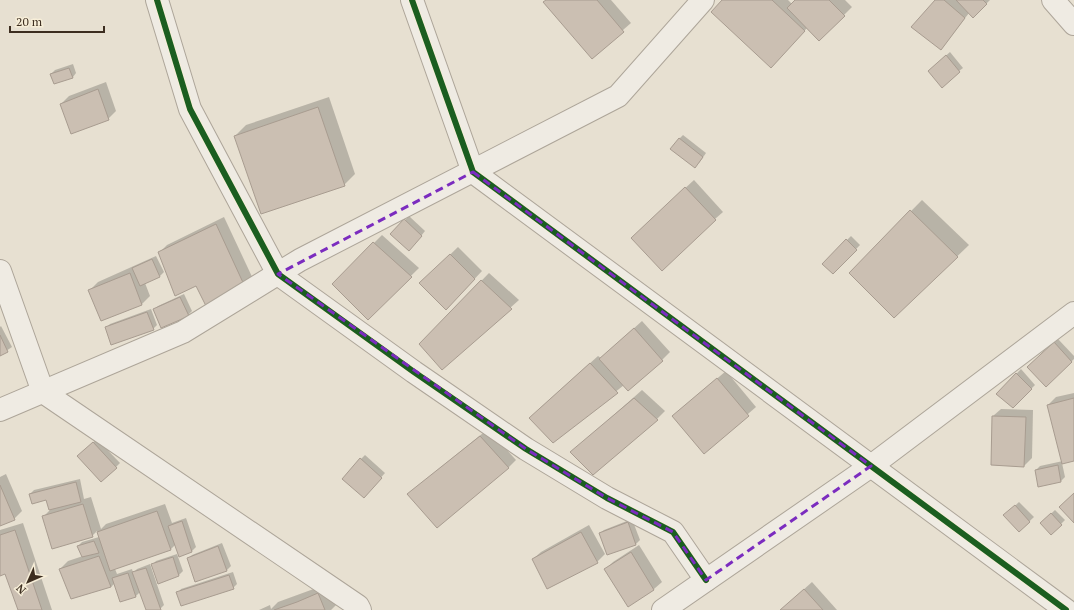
<svg xmlns="http://www.w3.org/2000/svg" width="1074" height="610" viewBox="0 0 1074 610" font-family="'PT Serif',serif">
<style>
.shadow{fill:#0003}
.building{fill:#cbbfb2;stroke:#a89c90}
.lines{fill:none;stroke-linecap:round;stroke-linejoin:round}
.minor-casing{stroke:#ada599;stroke-width:24}
.minor{stroke:#efebe3;stroke-width:22}
.cycleway-casing{stroke:#f7eed8;stroke-width:8}
.cycleway{stroke:#1b5e20;stroke-width:6}
.marked{fill:none;stroke:#7b2cbf;stroke-width:3;stroke-dasharray:8 5;stroke-linejoin:round}
</style>
<rect width="100%" height="100%" fill="#e7e0d1"/>
<g class="shadow">
<path d="M547,0h64l20,23 -39,34z"/>
<path d="M724,0h64l4,4 4,-4h49l7,7 -33,33 -12,-12 -29,31z"/>
<path d="M936,0h54l-17,17 -4,-4 -28,36z"/>
<path d="M950,52l13,16 -4,3 -26,-4z"/>
<path d="M73,64l3,9 -3,4 -22,-3 4,-4z"/>
<path d="M106,82l10,29 -8,8 -47,-15 8,-8z"/>
<path d="M329,97l26,77 -11,11 -109,-49 11,-11z"/>
<path d="M683,135l23,18 -7,10 -20,-24z"/>
<path d="M694,180l29,32 -8,7 -75,11z"/>
<path d="M922,200l47,45 -75,72 -44,-44z"/>
<path d="M409,216l16,15 -12,15 -8,-26z"/>
<path d="M224,217l30,64 -8,8 -49,-4 -38,-32 8,-8z"/>
<path d="M382,235l37,33 -51,50 -35,-34z"/>
<path d="M851,236l9,9 -27,28 -10,-9z"/>
<path d="M458,247l24,24 -28,30 -26,-25z"/>
<path d="M156,256l8,16 -4,4 -15,7 5,13 -8,8 -40,16 -12,-30 8,-8z"/>
<path d="M489,273l30,27 -77,68 -22,-24z"/>
<path d="M184,294l8,17 -4,4 -34,-5 4,-4z"/>
<path d="M151,309l6,16 -4,4 -47,-1 4,-4z"/>
<path d="M642,321l28,31 -8,8 -38,25 -71,57 -15,-32 60,-54 3,2z"/>
<path d="M1,326l11,21 -12,8v-28z"/>
<path d="M1058,339l16,17v3l-28,26 -17,-18z"/>
<path d="M1021,369l14,16 -22,22 -16,-13z"/>
<path d="M726,371l30,36 -52,45 -22,-44z"/>
<path d="M642,390l23,21 -8,8 -85,33z"/>
<path d="M1074,393v67l-12,3 3,14 -4,4 -25,-11 4,-4 23,-5 -15,-56 8,-8z"/>
<path d="M1001,409l32,1 -1,48 -8,8 -31,-50z"/>
<path d="M488,429l28,31 -8,8 -100,26z"/>
<path d="M97,439l23,24 -4,4 -34,-15z"/>
<path d="M365,455l20,18 -18,20 -6,-34z"/>
<path d="M6,474l16,37 -8,8 -14,6v-48z"/>
<path d="M80,479l4,20 7,-2 10,32 5,-5 59,-20 7,19 14,-5 10,29 -4,4 -16,-7 -5,5 -56,20 2,5 15,-5 1,4 4,-4 13,-5 14,41 -4,4 -13,1 -7,-18 -4,4 -15,5 -6,-18 -4,4 -51,-18 8,-8 15,-5 -5,-10 4,-4 17,-5 -2,-6 -5,5 -49,-19 8,-8 -4,-10 -17,-5 4,-4z"/>
<path d="M1019,502l15,15 -15,14 -14,-16z"/>
<path d="M1055,510l10,10 -14,14 -10,-11z"/>
<path d="M632,519l8,21 -4,4 -28,10 -8,-21 4,-3z"/>
<path d="M23,523l29,87h-33l-13,-37 -6,2v-45z"/>
<path d="M589,525l16,29 -8,8 -64,-3 8,-7z"/>
<path d="M222,543l9,23 -4,4 -38,-11 3,-4z"/>
<path d="M639,545l23,37 -8,7 -25,16 -23,-36 7,-7z"/>
<path d="M177,554l6,17 -4,4 -20,8 -7,-18 4,-4z"/>
<path d="M233,572l4,12 -4,4 -55,5 3,-4z"/>
<path d="M812,582l25,28h-56z"/>
<path d="M330,583l8,20 -7,7h-72l11,-5 1,4 7,-7z"/>
</g>
<g class="building">
<path d="M546,0h51l27,32 -32,27 -49,-57z"/>
<path d="M722,0h50l33,31 -34,37 -60,-56z"/>
<path d="M795,0h34l16,16 -26,25 -32,-33z"/>
<path d="M935,0h9l21,18 -24,32 -30,-23z"/>
<path d="M956,0h27l4,4 -14,14z"/>
<path d="M946,55l14,17 -18,16 -14,-17z"/>
<path d="M69,68l4,10 -19,6 -4,-10z"/>
<path d="M98,89l11,31 -38,14 -11,-30z"/>
<path d="M318,107l27,79 -84,28 -27,-78z"/>
<path d="M679,138l24,19 -8,11 -25,-19z"/>
<path d="M685,187l31,33 -54,51 -31,-33z"/>
<path d="M910,210l48,47 -64,61 -45,-45z"/>
<path d="M404,219l18,17 -13,15 -19,-17z"/>
<path d="M216,224l30,65 -39,19 -11,-22 -21,10 -17,-44z"/>
<path d="M846,239l11,11 -24,24 -11,-10z"/>
<path d="M373,242l39,35 -44,43 -36,-36z"/>
<path d="M450,254l25,25 -29,31 -27,-27z"/>
<path d="M152,259l8,18 -20,9 -8,-18z"/>
<path d="M130,273l12,32 -41,16 -13,-31z"/>
<path d="M481,280l31,29 -70,61 -23,-26z"/>
<path d="M180,297l9,19 -28,12 -8,-19z"/>
<path d="M147,312l7,18 -43,15 -6,-18z"/>
<path d="M634,328l29,33 -35,30 -29,-32z"/>
<path d="M0,335l8,17 -8,4z"/>
<path d="M1054,342l18,20 -26,25 -19,-20z"/>
<path d="M590,363l28,30 -65,50 -24,-25z"/>
<path d="M1016,373l16,16 -19,19 -17,-14z"/>
<path d="M717,378l32,38 -45,38 -32,-38z"/>
<path d="M634,398l24,22 -65,55 -23,-23z"/>
<path d="M1074,398v63l-12,3 -15,-59z"/>
<path d="M992,416l34,1 -2,50 -33,-2z"/>
<path d="M480,436l29,32 -72,60 -30,-34z"/>
<path d="M93,442l24,26 -16,14 -24,-26z"/>
<path d="M360,458l22,20 -18,20 -22,-19z"/>
<path d="M1058,465l3,17 -23,5 -3,-17z"/>
<path d="M76,482l5,20 -32,8 -3,-10 -14,4 -3,-10z"/>
<path d="M0,485l15,35 -15,6z"/>
<path d="M1074,493v30l-15,-16z"/>
<path d="M83,504l10,33 -41,12 -10,-33z"/>
<path d="M1015,505l15,17 -11,10 -16,-17z"/>
<path d="M157,511l14,39 -61,21 -13,-39z"/>
<path d="M1051,513l11,12 -11,10 -11,-12z"/>
<path d="M182,521l10,31 -13,5 -11,-31z"/>
<path d="M628,522l8,23 -29,10 -8,-22z"/>
<path d="M15,530l27,80h-24l-13,-36 -5,2v-41z"/>
<path d="M581,532l17,31 -51,26 -15,-30z"/>
<path d="M94,541l5,12 -17,4 -5,-11z"/>
<path d="M218,546l9,25 -32,11 -8,-24z"/>
<path d="M631,552l23,38 -26,17 -24,-38z"/>
<path d="M99,556l12,31 -40,12 -12,-30z"/>
<path d="M173,557l6,19 -21,8 -7,-20z"/>
<path d="M146,568l15,42h-15l-14,-38z"/>
<path d="M128,573l8,24 -16,5 -8,-24z"/>
<path d="M229,575l5,14 -53,17 -5,-14z"/>
<path d="M804,589l19,21h-43z"/>
<path d="M318,593l7,17h-51l23,-8z"/>
</g>
<g class="lines">
<defs>
<g id="minor">
<path d="M157,0l33,109 88,165 136,98 112,77 81,49 66,34 33,48"/>
<path d="M412,0l61,172 593,438"/>
<path d="M1053,0l21,24"/>
<path d="M0,271l43,121 315,214 2,4"/>
<path d="M0,410l183,-78 117,-72 318,-164 85,-96"/>
<path d="M663,610l208,-144 203,-153"/>
</g>
</defs>
<use href="#minor" class="minor-casing"/>
<use href="#minor" class="minor"/>
<defs>
<g id="cycleway">
<path d="M157,0l33,109 88,165 136,98 112,77 81,49 66,34 33,48"/>
<path d="M412,0l61,172 593,438"/>
</g>
</defs>
<use href="#cycleway" class="cycleway-casing"/>
<use href="#cycleway" class="cycleway"/>
</g>
<path class="marked" d="M473,172l398,294 -165,114 -33,-48 -66,-34 -81,-49 -248,-175z"/>
<g transform="translate(28 582) rotate(225)" stroke="#f7eed8" stroke-width="3" paint-order="stroke">
<path d="M0-3L7 15L0 10L-7 15Z" fill="#3d2e20"/>
<text y="-6" font-size="11" font-weight="bold" text-anchor="middle" fill="#3d2e20">N</text>
</g>
<path d="M10 26v6h94v-6" fill="none" stroke="#3d2e20" stroke-width="2"/>
<text x="16" y="26" font-size="12" fill="#3d2e20" stroke="#f7eed8" stroke-width="3" paint-order="stroke">20 m</text>
</svg>
